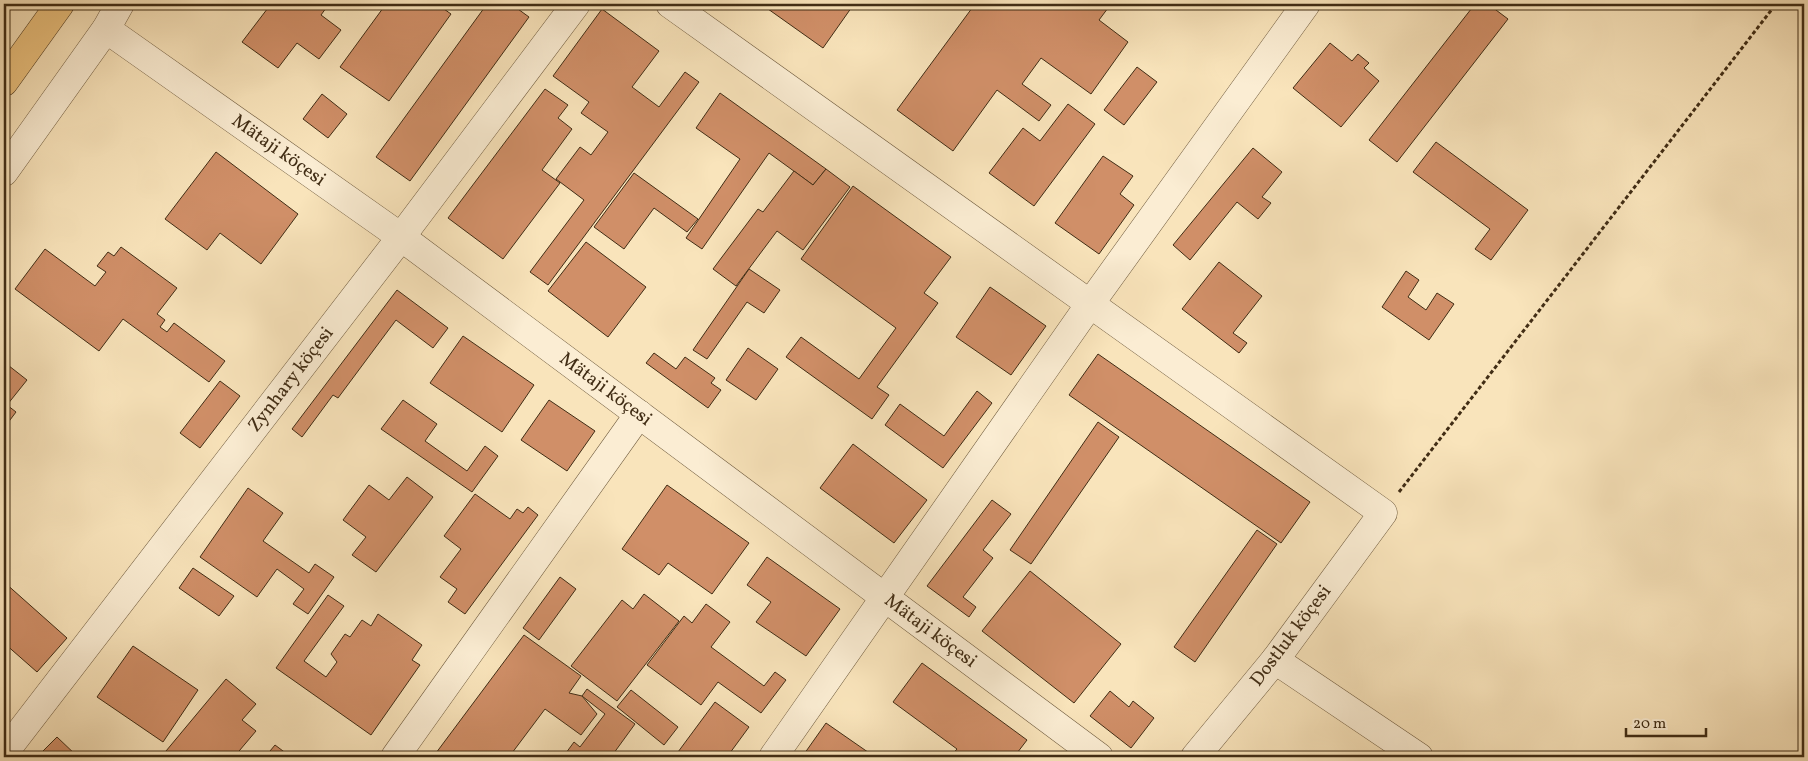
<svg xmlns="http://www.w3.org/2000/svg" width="1808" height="761" viewBox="0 0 1808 761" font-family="Vollkorn,serif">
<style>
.building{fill:#d08f68;stroke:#412d15}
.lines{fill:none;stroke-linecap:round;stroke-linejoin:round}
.minor-casing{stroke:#6f5b3e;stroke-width:29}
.primary-casing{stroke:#412d15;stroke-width:29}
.path{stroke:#412d15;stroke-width:3;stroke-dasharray:4 2.5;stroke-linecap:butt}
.minor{stroke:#fbedd3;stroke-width:28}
.primary{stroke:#ecc27e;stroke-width:28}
.labels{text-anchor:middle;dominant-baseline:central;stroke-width:5;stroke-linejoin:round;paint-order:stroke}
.street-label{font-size:19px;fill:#412d15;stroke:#fbedd3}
</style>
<rect width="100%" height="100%" fill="#f9e4bb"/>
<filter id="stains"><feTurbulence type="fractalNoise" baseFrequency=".004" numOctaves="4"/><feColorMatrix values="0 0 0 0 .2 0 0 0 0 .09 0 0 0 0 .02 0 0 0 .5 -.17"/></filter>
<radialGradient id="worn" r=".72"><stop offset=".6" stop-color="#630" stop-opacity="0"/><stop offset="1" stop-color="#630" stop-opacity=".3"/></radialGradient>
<g class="building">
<path d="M271,4h58l-8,11 20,15 -22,29 -22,-16 -19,25 -36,-26z"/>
<path d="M386,4h51l14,10 -62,87 -49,-34z"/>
<path d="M487,4h24l18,13 -119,164 -34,-24z"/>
<path d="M761,4h93l-31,44z"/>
<path d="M975,4h136l-12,16 29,22 -37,52 -50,-36 -19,26 29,21 -12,16 -42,-31 -44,61 -56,-41z"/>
<path d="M1475,4h13l20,15 -111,143 -28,-22z"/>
<path d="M602,9l57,42 -27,36 27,20 26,-35 14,10 -151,203 -18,-13 54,-72 -28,-21 24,-32 11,8 17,-23 -27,-19 8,-11 -36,-26z"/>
<path d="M1330,43l22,18 6,-7 11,9 -5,5 15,13 -38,46 -48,-39z"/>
<path d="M1137,67l20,15 -33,43 -20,-15z"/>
<path d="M545,89l23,16 -10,13 14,11 -30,41 18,13 -57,76 -55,-41z"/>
<path d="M720,93l106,76 -13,16 -44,-32 -67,96 -16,-11 54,-79 -44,-31z"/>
<path d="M322,94l25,20 -19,24 -25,-19z"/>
<path d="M1068,104l27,20 -61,82 -45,-33 34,-45 17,13z"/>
<path d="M1436,142l92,68 -37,50 -16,-11 15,-20 -77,-57z"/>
<path d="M1253,148l29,24 -20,25 9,6 -13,16 -21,-17 -47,58 -17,-15z"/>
<path d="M216,152l82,62 -37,50 -41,-31 -13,17 -42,-31z"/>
<path d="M1103,156l30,20 -13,18 14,11 -35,49 -44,-31z"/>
<path d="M826,169l24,18 -47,63 -26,-19 -41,55 -23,-17 45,-60 5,3 31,-41 19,14z"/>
<path d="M634,173l64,46 -11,13 -33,-24 -30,41 -30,-22z"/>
<path d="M853,186l98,71 -27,36 14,10 -61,84 12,8 -17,24 -86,-62 15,-20 58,42 37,-51 -95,-69z"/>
<path d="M586,242l60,45 -38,50 -60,-46z"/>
<path d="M121,247l56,41 -20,26 8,6 -5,7 7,5 7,-9 51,38 -16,21 -86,-63 -24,32 -84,-62 30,-40 50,37 11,-14 -9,-6 11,-14 6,4z"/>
<path d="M1219,262l43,34 -29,37 14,10 -8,10 -57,-44z"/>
<path d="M749,269l31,21 -16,23 -17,-11 -40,57 -14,-9z"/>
<path d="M1406,271l13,9 -11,17 18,13 11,-17 17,11 -25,36 -47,-33z"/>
<path d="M990,287l56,39 -35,49 -55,-38z"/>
<path d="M397,290l51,38 -15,20 -37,-28 -58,78 -5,-3 -31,42 -10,-8z"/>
<path d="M463,336l71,49 -32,47 -72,-49z"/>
<path d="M748,348l30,21 -22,31 -30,-20z"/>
<path d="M654,353l22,16 9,-12 30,21 -4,5 10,7 -13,18 -62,-45z"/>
<path d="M1098,354l212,148 -29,41 -212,-148z"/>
<path d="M4,362l23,18 -20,25 9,7 -12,16z"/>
<path d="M220,381l20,15 -40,52 -20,-15z"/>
<path d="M977,391l15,12 -49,65 -58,-43 15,-21 44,32z"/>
<path d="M403,400l34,24 -12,17 42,30 18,-25 13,10 -26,36 -91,-63z"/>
<path d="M549,400l46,31 -28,40 -46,-31z"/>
<path d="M1098,422l21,15 -88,127 -21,-14z"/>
<path d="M853,444l74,56 -33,43 -74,-55z"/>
<path d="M407,477l26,20 -57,75 -24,-17 14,-18 -23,-17 26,-35 20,15z"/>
<path d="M667,485l82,58 -37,51 -44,-31 -9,12 -37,-26z"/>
<path d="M248,488l35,25 -20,28 46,32 6,-9 19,13 -26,37 -15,-10 11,-15 -27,-20 -20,28 -57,-40z"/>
<path d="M475,494l35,25 7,-10 6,4 5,-6 10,8 -73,99 -17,-12 9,-13 -17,-12 21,-28 -17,-13z"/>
<path d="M992,500l19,14 -28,36 10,8 -30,39 13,10 -7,10 -42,-31z"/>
<path d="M1257,530l20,14 -82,118 -21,-15z"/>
<path d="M767,557l73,52 -34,47 -50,-34 15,-20 -24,-17z"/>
<path d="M193,568l41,28 -15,20 -40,-28z"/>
<path d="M1030,571l91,73 -47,59 -92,-72z"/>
<path d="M560,577l16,12 -37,51 -16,-12z"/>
<path d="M4,582l63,56 -30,34 -33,-29z"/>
<path d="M644,594l35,27 -62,80 -46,-35 51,-66 11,9z"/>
<path d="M328,595l16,11 -40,55 22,16 11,-15 -6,-8 14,-20 5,3 12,-17 9,6 7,-12 44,31 -10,15 8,5 -49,70 -95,-67z"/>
<path d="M706,604l24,18 -19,25 53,39 11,-14 11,8 -25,33 -43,-31 -17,23 -54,-40 37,-49 8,7z"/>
<path d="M524,635l57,41 -12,17 13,3 15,18 -16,21 -36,-26 -33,44 6,4h-85z"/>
<path d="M133,646l65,44 -35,52 -66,-45z"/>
<path d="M922,663l105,77 -13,17h-64l7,-8 -64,-47z"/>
<path d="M226,679l30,25 -14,16 14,11 -22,26h-73z"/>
<path d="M587,689l48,35 -24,33h-48l11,-15 6,5 25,-33 -23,-18z"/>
<path d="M631,690l47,37 -14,18 -47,-38z"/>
<path d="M1110,691l19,16 4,-6 21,17 -23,30 -41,-32z"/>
<path d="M715,702l34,25 -22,30h-42l-7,-5z"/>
<path d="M826,723l49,34h-73z"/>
<path d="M57,737l21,20h-41z"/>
<path d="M275,745l16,12h-26z"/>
</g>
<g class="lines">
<defs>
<g id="minor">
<path d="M670,4l713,509 -108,147 -80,97"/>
<path id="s1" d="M106,29l295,208 698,520"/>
<path d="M4,172l102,-143 14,-25"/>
<path d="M1275,660l144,97"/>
<path id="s2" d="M4,753l397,-516 175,-233"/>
<path d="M395,757l244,-343"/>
<path d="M773,757l317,-453 216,-300"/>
</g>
<path id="primary" d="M4,82l56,-78"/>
</defs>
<use href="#minor" class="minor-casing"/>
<use href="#primary" class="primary-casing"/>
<path class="path" d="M1399,492l377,-488"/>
<use href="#minor" class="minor"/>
<use href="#primary" class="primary"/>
</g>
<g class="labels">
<g class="street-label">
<text stroke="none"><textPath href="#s1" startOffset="211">Mätaji köçesi</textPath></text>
<text stroke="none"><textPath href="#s2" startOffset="471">Zynhary köçesi</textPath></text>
<text stroke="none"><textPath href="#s1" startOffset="616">Mätaji köçesi</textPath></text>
<text stroke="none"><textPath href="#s1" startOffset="1021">Mätaji köçesi</textPath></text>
<text transform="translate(1291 636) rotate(-53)">Dostluk köçesi</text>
</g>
</g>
<rect width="1808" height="761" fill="none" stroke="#f9e4bb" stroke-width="20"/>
<rect x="5" y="5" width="1798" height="751" fill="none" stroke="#412d15" stroke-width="2.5"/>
<rect x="10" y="10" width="1788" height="741" fill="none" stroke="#412d15"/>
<path d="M1626 728v8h80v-8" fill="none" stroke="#412d15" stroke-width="2.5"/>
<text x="1633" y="728" font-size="15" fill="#412d15" stroke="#fbedd3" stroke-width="4" paint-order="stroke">20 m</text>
<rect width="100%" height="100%" filter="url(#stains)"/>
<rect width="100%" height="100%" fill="url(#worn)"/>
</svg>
